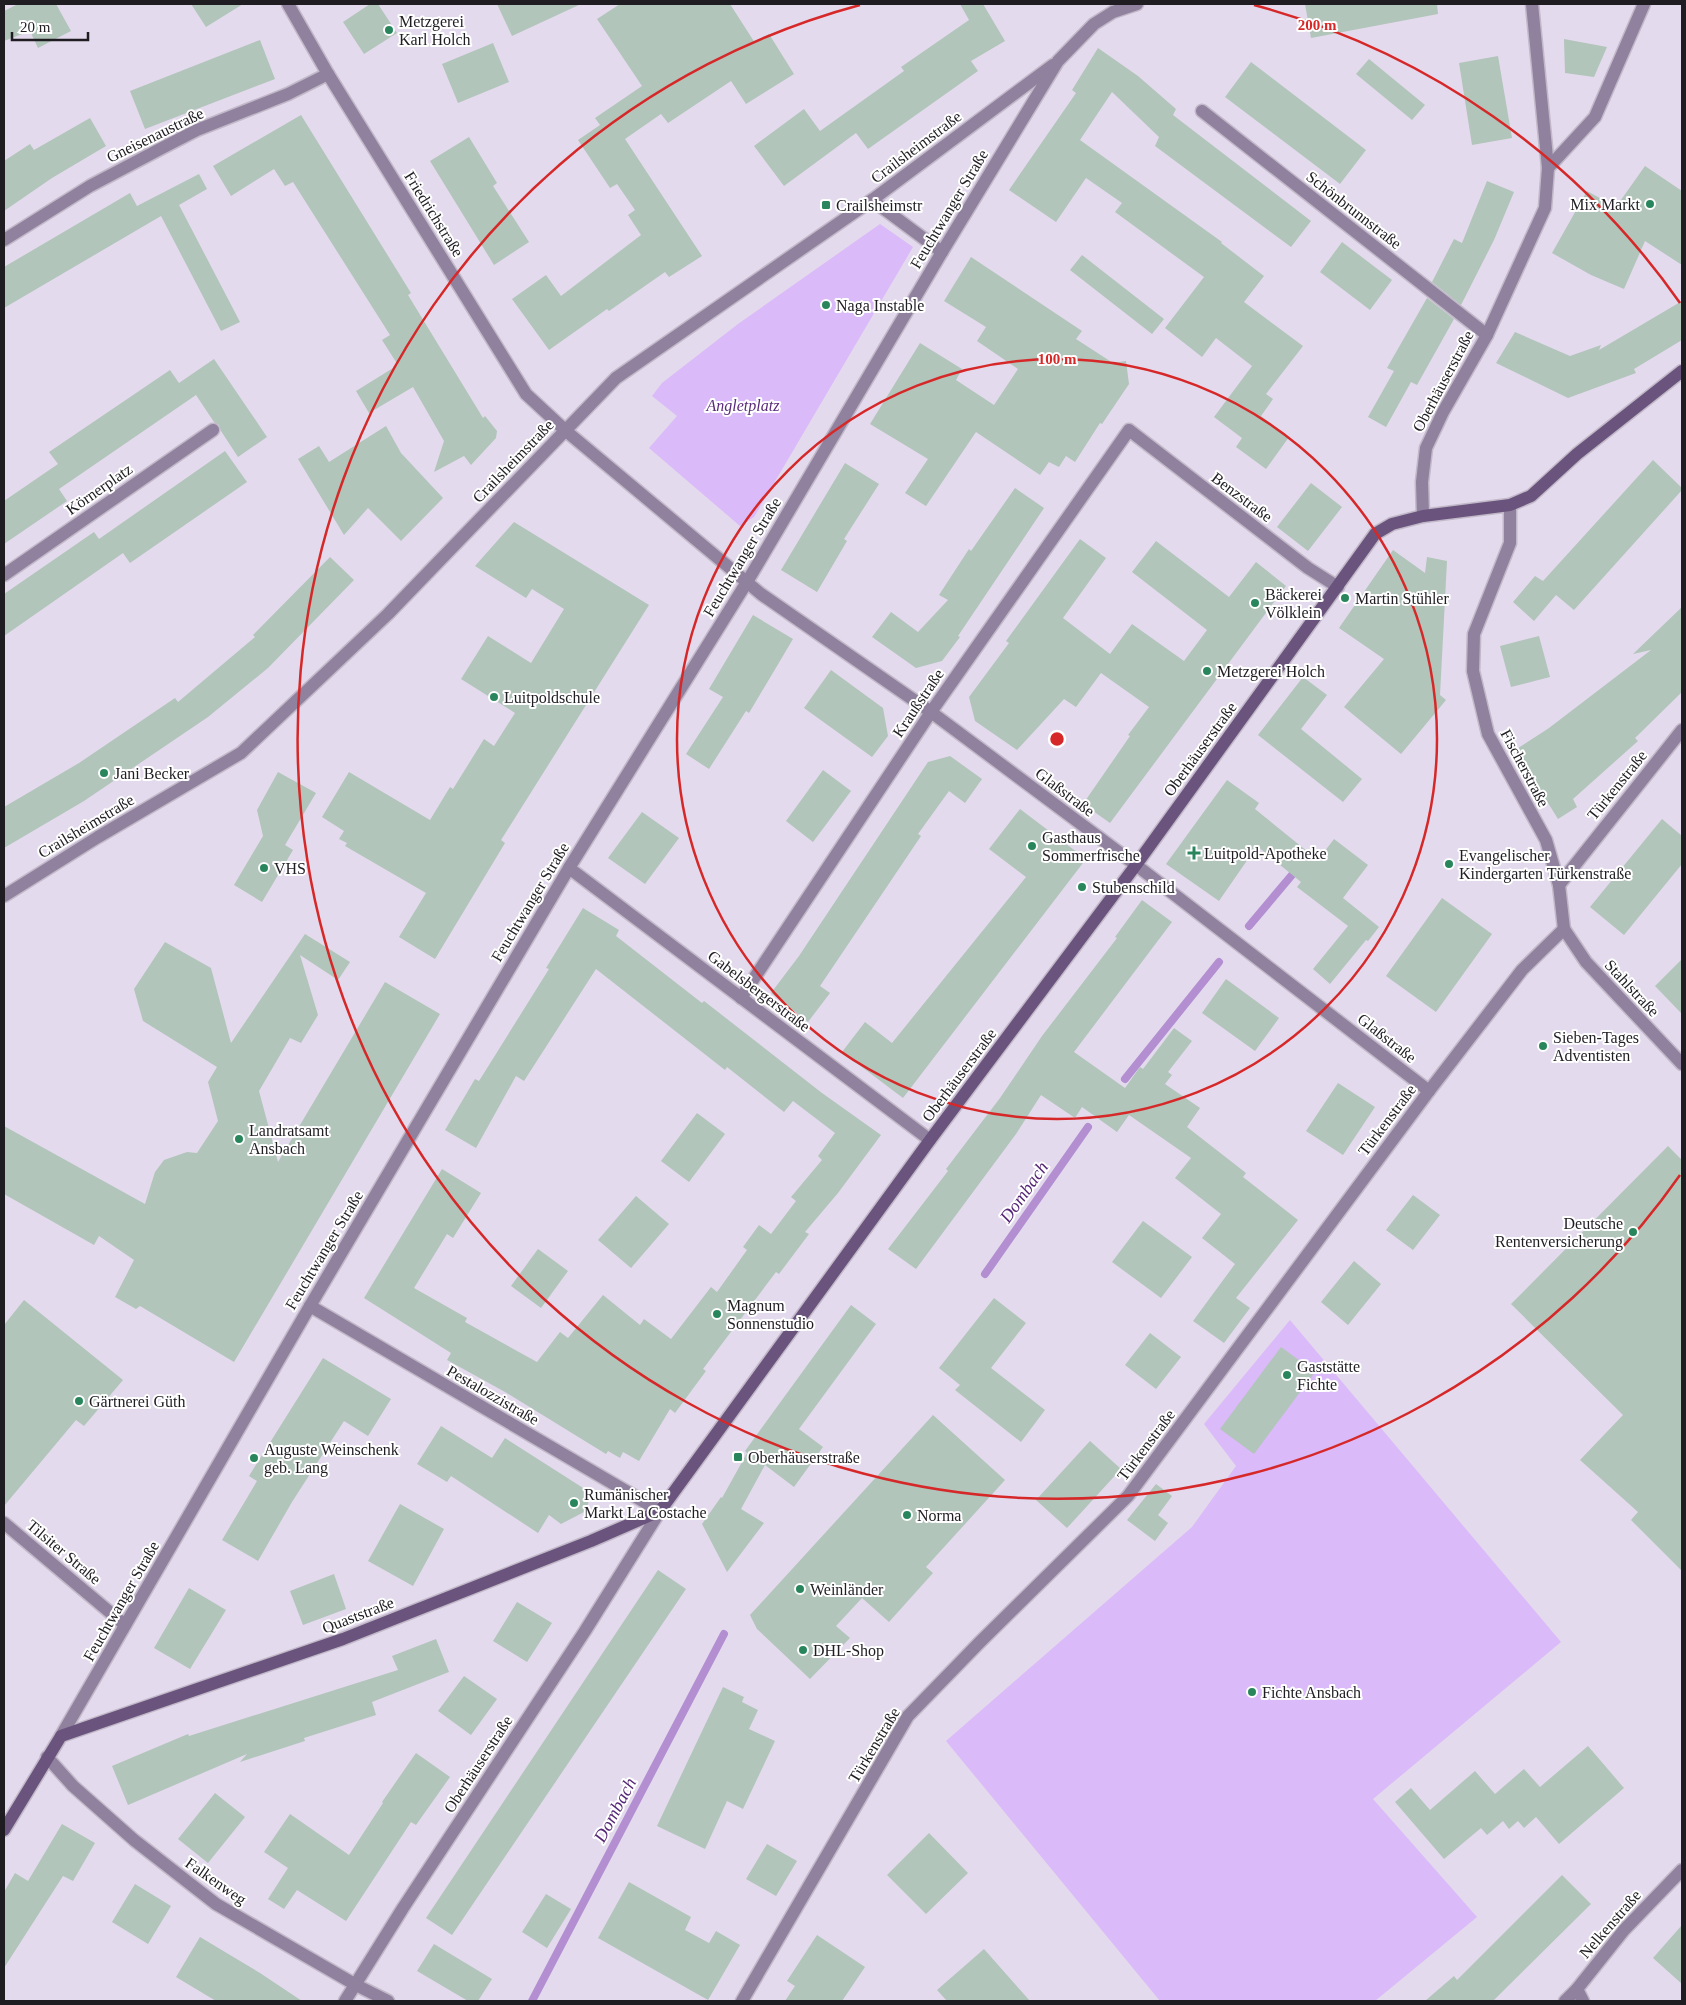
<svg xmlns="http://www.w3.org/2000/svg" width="1686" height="2005" viewBox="0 0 1686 2005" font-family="'Times New Roman',serif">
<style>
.green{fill:#dabaf8}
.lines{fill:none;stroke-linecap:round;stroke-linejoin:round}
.stream{stroke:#b38fd2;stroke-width:8}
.building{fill:#b1c5ba}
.street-casing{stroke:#c1b8c8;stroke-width:15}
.secondary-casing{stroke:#c1b8c8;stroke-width:15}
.street{stroke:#90819e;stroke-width:12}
.secondary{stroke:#6a547e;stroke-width:12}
.ring{fill:none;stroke:#d62828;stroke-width:2.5}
.poi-dot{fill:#29865c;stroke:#fff;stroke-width:2}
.labels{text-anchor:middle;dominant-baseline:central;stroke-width:4;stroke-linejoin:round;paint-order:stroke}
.poi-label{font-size:16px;fill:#1f1c22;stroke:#fff;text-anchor:start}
.street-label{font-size:16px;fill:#1f1c22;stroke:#fff}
.park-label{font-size:16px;font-style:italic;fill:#592b79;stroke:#fff}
.water-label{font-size:18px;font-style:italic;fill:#562776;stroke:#fff}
.centre{fill:#d62828;stroke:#fff;stroke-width:2.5}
.ring-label{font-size:15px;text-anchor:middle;font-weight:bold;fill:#d62828;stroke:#fff;stroke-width:4;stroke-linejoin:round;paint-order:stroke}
</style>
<rect width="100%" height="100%" fill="#e4daed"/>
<g class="green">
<path d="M880,224l33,23 -159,270 -14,9 -91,-78 28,-32 -25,-20 10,-13 76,-59z"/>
<path d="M1290,1320l271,322 -188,157 104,118 -102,84h-215l-214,-260 246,-214 44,-61 -32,-42z"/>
</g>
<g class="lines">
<g class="stream">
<path d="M1249,926l48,-57"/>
<path d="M1125,1079l94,-117"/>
<path d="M985,1274l103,-147"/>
<path d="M532,2001l192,-367"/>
</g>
</g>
<g class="building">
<path d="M18,4h38l15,27 -33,17 -8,-17 -26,10v-30z"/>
<path d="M191,4h52l-37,23z"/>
<path d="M370,4h8l19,29 -33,21 -21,-32z"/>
<path d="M497,4h84l-69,32z"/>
<path d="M620,4h110l25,39 14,-9 25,40 -48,30 -15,-23 -63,42 -7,-9 -36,25 77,117 -33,21 -4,-5 -56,39 -2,-2 -58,41 -37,-51 34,-24 15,21 80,-61 -13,-20 7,-5 -18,-26 -7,4 -32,-48 22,-15 -5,-7 47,-32 -45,-67z"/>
<path d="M960,4h23l22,37 -34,20 7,10 -110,78 -12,-16 -72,53 -30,-40 50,-37 16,22 84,-60 -3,-4 68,-47z"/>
<path d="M1305,4h132l1,10 -127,24z"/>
<path d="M1564,39l43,8 -13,30 -29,-4z"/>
<path d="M260,40l15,39 -130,50 -15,-38z"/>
<path d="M493,43l16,39 -51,21 -16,-39z"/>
<path d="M1098,48l40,28 38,33 -3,6 138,106 -20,26 -136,-101 4,-9 -47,-45 -32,48 142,102 -1,1 43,33 -20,26 59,44 -37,48 7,5 -12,17 28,21 -23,32 -30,-22 6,-9 -28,-21 38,-51 -36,-28 -14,19 -37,-29 39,-51 -89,-65 7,-9 -36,-25 -30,44 -47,-32 67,-97 -4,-3z"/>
<path d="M1498,56l14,82 -40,7 -13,-82z"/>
<path d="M1369,59l56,46 -13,15 -56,-46z"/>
<path d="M1251,62l115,88 -26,34 -115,-87z"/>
<path d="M301,115l110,178 -3,2 75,123 2,-2 12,15 -1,7 -25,27 -7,-9 -30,16 10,-31 -31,-54 -44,26 -13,-22 42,-26 -16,-25 8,-5 -97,-153 -8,4 -11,-17 -43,27 -18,-30z"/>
<path d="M90,118l16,28 -54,32 -48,33v-50l26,-17 4,6z"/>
<path d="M469,137l28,46 -4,3 36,56 -35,23 -64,-104z"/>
<path d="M1645,166l37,25v74l-37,-24 -21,48 -33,-14 -39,-22 35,-62 29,16z"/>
<path d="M199,174l8,15 -28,16 61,117 -19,9 -60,-115 -157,92v-41l126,-74 7,13z"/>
<path d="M1487,181l27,11 -20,48 -33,65 -29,-23 22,-43 8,4z"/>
<path d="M1342,242l50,38 -22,30 -50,-38z"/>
<path d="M1082,255l82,64 -12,15 -82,-64z"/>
<path d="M971,257l111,74 -6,8 37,24 13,-2 3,23 -27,40 -2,-1 -25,39 -9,-6 -7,11 -10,-5 -9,13 -64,-43 -50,74 -21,-13 23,-34 -58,-35 50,-81 42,26 -6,11 38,25 24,-36 -41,-28 9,-14 -42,-26z"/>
<path d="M1427,298l27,21 -37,66 -6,-3 -25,45 -18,-10 26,-46 -7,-3z"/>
<path d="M1682,301v39l-48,29 2,4 -68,25 -72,-35 19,-31 55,24 31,-11 -2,5z"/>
<path d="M214,359l53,78 -29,20 -17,-26 -2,-6 -5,-3 -18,-27 -137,94 8,12 -63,43v-43l54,-37 -9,-12 121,-82 9,13z"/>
<path d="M386,426l15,27 42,45 -42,43 -33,-33 -24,27 -46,-76 21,-13 10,16z"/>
<path d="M225,451l22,31 -117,81 -7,-10 -119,83v-42l90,-62 5,7z"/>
<path d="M1653,460l29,28v2l-108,120 -18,-15 -22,26 -21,-19 22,-26 8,5z"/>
<path d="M845,463l34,21 -35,55 3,2 -30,51 -36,-22z"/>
<path d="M1311,483l31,24 -34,44 -31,-24z"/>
<path d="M1015,488l29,20 -86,128 2,1 -18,24 -26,7 -44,-31 19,-25 27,20 30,-32 -9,-5 30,-46 2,2z"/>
<path d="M514,522l135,83 -148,235 4,3 -70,116 -36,-22 27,-44 -81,-47 2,-3 -8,-4 5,-8 -22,-14 27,-45 81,48 20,-33 3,2 31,-50 10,7 21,-33 -54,-34 27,-43 43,27 33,-54 -32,-20 -6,9 -51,-32z"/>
<path d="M1080,539l26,19 -43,60 47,36 22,-30 52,37 23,-31 -75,-58 24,-31 73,56 27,-35 30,24 -176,237 -27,-19 47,-68 -2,-1 21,-28 -48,-34 -25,34 -12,-8 -47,51 -42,-29 -6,-24 40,-54 -3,-2z"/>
<path d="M1393,550l32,23 2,-16 20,4 -7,134 6,5 -45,54 -57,-47 40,-48 -45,-31z"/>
<path d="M330,557l24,23 -86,88 -60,49 -124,84 -80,47v-41l75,-44 96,-65 3,4 77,-65 -2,-2z"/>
<path d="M1682,607v85l-47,46 3,3 -65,58 4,8 -19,12 -43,-69 34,-22 102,-78 -18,4z"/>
<path d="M753,615l40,24 -44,74 -3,-2 -37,58 -23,-15 37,-57 -14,-8z"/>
<path d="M1539,636l11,41 -39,10 -11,-41z"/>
<path d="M831,670l52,38 5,28 -16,21 -68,-49z"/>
<path d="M1303,677l24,18 -26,34 61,50 -19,23 -85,-67z"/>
<path d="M950,756l32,23 -17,24 -16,-12 -31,43 3,2 -101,150 10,7 -22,29 -37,-29 28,-37 129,-194z"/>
<path d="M823,770l28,21 -38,51 -27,-21z"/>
<path d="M278,772l38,21 -31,52 8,5 -31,52 -28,-17 29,-49 -6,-26z"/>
<path d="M1227,780l32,23 -4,6 63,51 16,-21 34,26 -25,33 36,29 -11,14 -2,-1 -36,44 -17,-15 35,-43 -51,-39 4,-5 -44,-36 -38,55 -53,-37z"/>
<path d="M1020,809l66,50 -183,239 -61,-46 23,-30 27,21 134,-166 -37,-28z"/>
<path d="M642,812l37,26 -34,46 -37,-26z"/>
<path d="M1662,819l20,17v28l-58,71 -34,-28z"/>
<path d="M1442,898l50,36 -56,78 -50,-36z"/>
<path d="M1142,900l30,22 -98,130 51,36 15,-21 3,2 31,-41 18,13 -24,31 4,3 -7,9 35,24 -13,19 59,46 -3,4 55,43 -62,78 14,10 -26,35 -31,-22 42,-57 -33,-26 19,-24 -46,-36 16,-20 -62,-43 -12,17 -35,-25 -7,11 -34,-23 -25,39 -100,135 -28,-20 60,-78 -2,-2 54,-71 42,-62 75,-98 -2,-1z"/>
<path d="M583,908l36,22 -3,6 86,67 2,-2 118,92 59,42 -43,58 -33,39 4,2 -30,40 -3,-2 -73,97 3,2 -31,42 -5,-4 -31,52 -16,-9 -3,6 -12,-7 -2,3 -101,-62 -58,-32 4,-7 -87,-55 78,-129 39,24 -28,45 -6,-4 -33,54 53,30 -2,4 72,40 23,-30 8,6 35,-43 37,30 4,-6 27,20 40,-52 6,5 30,-42 -4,-3 16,-22 12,9 25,-33 -5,-4 31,-37 -4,-4 17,-23 -42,-32 -9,11 -57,-45 -2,3 -129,-101 -72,112 -8,-5 -40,72 -31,-18 30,-51 4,2 70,-112 -3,-1z"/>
<path d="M305,934l45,28 -12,18 -38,-25 18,60 -17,28 -11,-5 -31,53 19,71 107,-180 55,32 -206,348 -94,-56 -4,3 -21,-12 19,-37 -35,-24 -5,9 -90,-51v-68l141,78 10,-32 9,-12 23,-8 10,1 21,-32 -10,-39 9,-15 -74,-46 -9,-32 31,-47 46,26 20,75z"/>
<path d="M1682,959v55l-27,-28z"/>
<path d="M1226,979l53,39 -24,33 -53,-38z"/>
<path d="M1338,1083l37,24 -32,48 -37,-24z"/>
<path d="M697,1113l28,21 -36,48 -28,-21z"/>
<path d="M1668,1146l14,14v411l-51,-51 7,-8 -58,-52 43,-45 -112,-111z"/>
<path d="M1413,1195l27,20 -27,35 -27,-20z"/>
<path d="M636,1196l33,28 -38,44 -33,-28z"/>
<path d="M1143,1221l49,36 -31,41 -49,-36z"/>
<path d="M538,1249l30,22 -27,37 -30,-22z"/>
<path d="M1354,1261l27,23 -33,41 -27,-23z"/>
<path d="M994,1298l32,25 -35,45 54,42 -24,32 -66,-52 5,-5 -21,-17z"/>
<path d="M24,1300l99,80 -39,46 -8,-6 -72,86v-181z"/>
<path d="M851,1305l25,19 -77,105 24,18 -29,40 -29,-22 -24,44 23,14 -37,49 -25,-48 19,-27 1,1 25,-45 -2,-2z"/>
<path d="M1150,1333l31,24 -25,32 -31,-24z"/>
<path d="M1281,1347l34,25 -61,82 -34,-25z"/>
<path d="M323,1358l68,41 -23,37 -24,-15 -52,81 -34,59 -36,-21 35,-59 -8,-5z"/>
<path d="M933,1415l72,65 -79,87 7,6 -44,49 -27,-24 -26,28 14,12 -40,41 -53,-50 -7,-14z"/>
<path d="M441,1426l51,32 13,-20 86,55 -5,18 -25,13 -12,-9 -11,18 -87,-57 -4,6 -30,-18z"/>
<path d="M1090,1441l31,28 -54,59 -31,-28z"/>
<path d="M1156,1484l16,12 -14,19 10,8 -13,18 -28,-21z"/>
<path d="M400,1504l44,25 -31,57 -45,-25z"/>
<path d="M658,1570l28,19 -234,346 -26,-17z"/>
<path d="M334,1574l12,35 -43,16 -13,-34z"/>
<path d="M189,1588l37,22 -36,59 -36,-21z"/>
<path d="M517,1602l35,21 -25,39 -34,-21z"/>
<path d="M436,1639l13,33 -77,30 4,13 -72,23 1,3 -65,21 7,-8 -119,51 -16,-39 76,-32 1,2 209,-66 -6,-14z"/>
<path d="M464,1676l33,23 -26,36 -33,-24z"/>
<path d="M723,1687l21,10 -2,5 16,8 -9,19 26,12 -32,68 -16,-8 -22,48 -48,-23z"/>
<path d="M1588,1746l36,42 -65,56 -23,-27 -12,11 -6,-7 -9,8 -6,-8 -16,14 -6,-7 -37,31 -49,-57 16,-14 19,22 45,-39 20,23 29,-25 16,18z"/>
<path d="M416,1753l34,24 -34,48 -5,-3 -65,99 -49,-31 -13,19 -16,-10 20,-31 -24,-16 26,-38 59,41 34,-52 -1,-1z"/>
<path d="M215,1793l30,24 -37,46 -30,-24z"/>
<path d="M62,1824l33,19 -22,38 -10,-5 -59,92v-76l11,-19 13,8z"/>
<path d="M929,1833l39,40 -42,41 -39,-39z"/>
<path d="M767,1844l30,17 -21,35 -30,-17z"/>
<path d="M1562,1875l29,29 -98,97h-68l29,-25 3,4z"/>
<path d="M629,1882l62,35 -6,13 24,13 7,-12 24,14 -32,55 -110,-62z"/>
<path d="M135,1884l36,22 -23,38 -36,-22z"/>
<path d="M546,1894l25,15 -24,39 -25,-16z"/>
<path d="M1682,1925v59l-29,-26z"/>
<path d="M817,1935l48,32 -23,34h-57l10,-15 -8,-5z"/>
<path d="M200,1937l60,36 42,28h-86l-40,-24z"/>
<path d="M434,1944l58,35 -14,22h-10l-51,-30z"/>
<path d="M984,1949l46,52h-83l-10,-11z"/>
</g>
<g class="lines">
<defs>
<g id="street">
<path d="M288,4l40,70 198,320 40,37 195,163 170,118 205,153 293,226"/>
<path d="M1202,111l285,224"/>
<path d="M1548,168l47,-51 49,-113"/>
<path d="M872,200l70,52"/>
<path d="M4,240l86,-54 72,-38 35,-18 91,-36 40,-20"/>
<path d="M1510,505v38l-36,91 -1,37 15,63 58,106 13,45 5,44 22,33 96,102"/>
<path d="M1423,516l-1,-34 4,-34 17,-36 44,-77 58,-127 3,-40 -16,-164"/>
<path d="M4,575l209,-145"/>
<path d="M569,868l361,272"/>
<path d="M1559,885l123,-155"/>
<path d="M4,896l94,-59 143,-84 147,-139 228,-236 256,-178 181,-135"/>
<path d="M741,998l190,-286 198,-282 179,138 30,19"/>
<path d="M310,1306l350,205 -75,120 -182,277 -58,93"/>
<path d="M4,1523l121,102"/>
<path d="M61,1736l249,-430 259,-438 178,-286 195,-330 116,-191 36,-37 19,-12 24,-8"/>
<path d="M47,1757l26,29 61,54 82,64 140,81 32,16"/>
<path d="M1577,1989l6,12"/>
<path d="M742,2001l166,-285 72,-74 148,-146 301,-405 93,-121 42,-41"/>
<path d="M1565,2001l12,-12 47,-59 58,-60"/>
</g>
<path id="secondary" d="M4,1830l57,-94 282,-97 248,-98 69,-30 270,-371 206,-275 239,-331 17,-10 31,-8 87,-11 21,-9 46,-42 105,-83"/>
</defs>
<use href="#street" class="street-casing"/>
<use href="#secondary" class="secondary-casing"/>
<use href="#street" class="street"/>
<use href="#secondary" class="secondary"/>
</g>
<g class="ring">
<circle cx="1057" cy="739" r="380"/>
<path d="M1680 1175A760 760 0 1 1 860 5M1254 5A760 760 0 0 1 1680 303"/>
</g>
<g class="poi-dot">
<circle cx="389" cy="30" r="5"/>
<circle cx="1650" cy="204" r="5"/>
<rect x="821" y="200" width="10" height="10" rx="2.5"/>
<circle cx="826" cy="305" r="5"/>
<circle cx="1345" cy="598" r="5"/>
<circle cx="1255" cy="603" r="5"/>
<circle cx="1207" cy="671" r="5"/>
<circle cx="494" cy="697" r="5"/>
<circle cx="104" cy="773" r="5"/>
<circle cx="1032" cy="846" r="5"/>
<path d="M1191.5 845.5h5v5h5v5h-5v5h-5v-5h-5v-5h5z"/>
<circle cx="1449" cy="864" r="5"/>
<circle cx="264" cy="868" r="5"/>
<circle cx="1082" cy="887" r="5"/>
<circle cx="1543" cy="1046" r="5"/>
<circle cx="239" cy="1139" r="5"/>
<circle cx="1633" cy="1232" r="5"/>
<circle cx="717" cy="1314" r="5"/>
<circle cx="1287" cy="1375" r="5"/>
<circle cx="79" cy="1401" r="5"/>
<rect x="733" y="1452" width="10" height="10" rx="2.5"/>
<circle cx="254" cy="1458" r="5"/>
<circle cx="574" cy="1503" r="5"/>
<circle cx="907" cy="1515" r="5"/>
<circle cx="800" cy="1589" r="5"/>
<circle cx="803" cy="1650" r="5"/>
<circle cx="1252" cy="1692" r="5"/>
</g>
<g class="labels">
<g class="poi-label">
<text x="399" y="21">Metzgerei<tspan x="399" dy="18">Karl Holch</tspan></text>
<text x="1640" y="204" text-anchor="end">Mix Markt</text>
<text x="836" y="205">Crailsheimstr</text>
<text x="836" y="305">Naga Instable</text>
<text x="1265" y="594">Bäckerei<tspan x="1265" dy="18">Völklein</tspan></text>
<text x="1355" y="598">Martin Stühler</text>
<text x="1217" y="671">Metzgerei Holch</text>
<text x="504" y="697">Luitpoldschule</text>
<text x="114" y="773">Jani Becker</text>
<text x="1042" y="837">Gasthaus<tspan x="1042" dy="18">Sommerfrische</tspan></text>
<text x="1204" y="853">Luitpold-Apotheke</text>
<text x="1459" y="855">Evangelischer<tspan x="1459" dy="18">Kindergarten Türkenstraße</tspan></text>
<text x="274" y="868">VHS</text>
<text x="1092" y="887">Stubenschild</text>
<text x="1553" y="1037">Sieben-Tages<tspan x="1553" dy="18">Adventisten</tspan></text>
<text x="249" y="1130">Landratsamt<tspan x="249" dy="18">Ansbach</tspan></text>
<text x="1623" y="1223" text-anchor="end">Deutsche<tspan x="1623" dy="18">Rentenversicherung</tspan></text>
<text x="727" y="1305">Magnum<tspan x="727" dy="18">Sonnenstudio</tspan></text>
<text x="1297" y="1366">Gaststätte<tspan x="1297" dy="18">Fichte</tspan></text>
<text x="89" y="1401">Gärtnerei Güth</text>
<text x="264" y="1449">Auguste Weinschenk<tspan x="264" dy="18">geb. Lang</tspan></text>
<text x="748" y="1457">Oberhäuserstraße</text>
<text x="584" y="1494">Rumänischer<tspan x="584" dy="18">Markt La Costache</tspan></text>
<text x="917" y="1515">Norma</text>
<text x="810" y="1589">Weinländer</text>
<text x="813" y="1650">DHL-Shop</text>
<text x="1262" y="1692">Fichte Ansbach</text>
</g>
<g class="street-label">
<text transform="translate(155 135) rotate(-26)">Gneisenaustraße</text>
<text transform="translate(916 147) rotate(-37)">Crailsheimstraße</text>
<text transform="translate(949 209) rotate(-59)">Feuchtwanger Straße</text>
<text transform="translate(1354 210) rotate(38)">Schönbrunnstraße</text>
<text transform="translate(434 214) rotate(58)">Friedrichstraße</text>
<text transform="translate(1443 381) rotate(-62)">Oberhäuserstraße</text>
<text transform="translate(513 461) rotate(-46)">Crailsheimstraße</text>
<text transform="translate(99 489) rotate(-35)">Körnerplatz</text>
<text transform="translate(1242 497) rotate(37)">Benzstraße</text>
<text transform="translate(742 557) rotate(-59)">Feuchtwanger Straße</text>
<text transform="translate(918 703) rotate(-56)">Kraußstraße</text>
<text transform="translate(1200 749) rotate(-54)">Oberhäuserstraße</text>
<text transform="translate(1525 768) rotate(62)">Fischerstraße</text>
<text transform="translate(1617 785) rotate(-51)">Türkenstraße</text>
<text transform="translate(1065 792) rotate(37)">Glaßstraße</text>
<text transform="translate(86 826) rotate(-31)">Crailsheimstraße</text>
<text transform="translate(530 902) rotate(-59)">Feuchtwanger Straße</text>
<text transform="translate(1632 988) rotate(47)">Stahlstraße</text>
<text transform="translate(759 991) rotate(37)">Gabelsbergerstraße</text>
<text transform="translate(1387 1038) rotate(38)">Glaßstraße</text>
<text transform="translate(959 1075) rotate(-53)">Oberhäuserstraße</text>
<text transform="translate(1387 1120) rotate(-53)">Türkenstraße</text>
<text transform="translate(324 1250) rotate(-59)">Feuchtwanger Straße</text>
<text transform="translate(493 1395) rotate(30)">Pestalozzistraße</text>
<text transform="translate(1146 1445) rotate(-53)">Türkenstraße</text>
<text transform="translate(64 1552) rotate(40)">Tilsiter Straße</text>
<text transform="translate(121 1601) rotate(-60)">Feuchtwanger Straße</text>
<text transform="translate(358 1615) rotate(-21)">Quaststraße</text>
<text transform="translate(874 1745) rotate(-59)">Türkenstraße</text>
<text transform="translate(478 1764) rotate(-57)">Oberhäuserstraße</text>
<text transform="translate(216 1881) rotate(35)">Falkenweg</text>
<text transform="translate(1610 1924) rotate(-49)">Nelkenstraße</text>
</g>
<g class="park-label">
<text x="743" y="405">Angletplatz</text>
</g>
<g class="water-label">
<text transform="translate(1024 1192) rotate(-55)">Dombach</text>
<text transform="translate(615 1810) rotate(-62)">Dombach</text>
</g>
</g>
<circle cx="1057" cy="739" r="8" class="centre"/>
<g class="ring-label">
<text x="1317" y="30">200 m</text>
<text x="1057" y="364">100 m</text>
</g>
<rect width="1686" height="2005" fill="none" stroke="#1f1c22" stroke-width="10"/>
<path d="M12 32v8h76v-8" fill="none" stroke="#1f1c22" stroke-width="2.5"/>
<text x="20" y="32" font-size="15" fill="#1f1c22" stroke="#ffffff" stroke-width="4" paint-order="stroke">20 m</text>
</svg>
